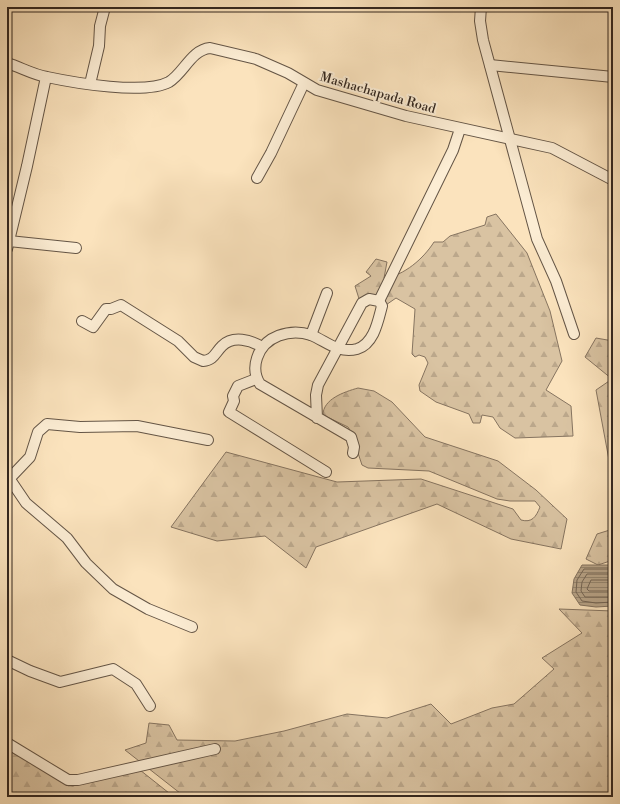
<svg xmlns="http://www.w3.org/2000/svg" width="620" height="804" viewBox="0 0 620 804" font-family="'Libre Bodoni',serif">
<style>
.forest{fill:url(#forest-firs);stroke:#867460}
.water{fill:url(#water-rules);stroke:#82715d}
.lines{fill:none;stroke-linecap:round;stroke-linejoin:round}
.shore{stroke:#746453;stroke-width:1}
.minor-casing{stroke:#645546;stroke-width:12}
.minor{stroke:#fcedd4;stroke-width:10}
.labels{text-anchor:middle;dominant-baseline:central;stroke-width:4;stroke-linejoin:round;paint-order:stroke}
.street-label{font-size:13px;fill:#32261f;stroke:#fcedd4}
</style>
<defs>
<pattern id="forest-firs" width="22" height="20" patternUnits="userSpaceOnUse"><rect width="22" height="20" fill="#d9c3a2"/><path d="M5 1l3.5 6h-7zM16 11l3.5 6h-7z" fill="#bba78b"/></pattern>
<pattern id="water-rules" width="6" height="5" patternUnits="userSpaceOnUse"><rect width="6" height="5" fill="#b7a387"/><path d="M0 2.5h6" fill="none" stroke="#95856e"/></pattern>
</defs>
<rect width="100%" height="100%" fill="#fbe3bd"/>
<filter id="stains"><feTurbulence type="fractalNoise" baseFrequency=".005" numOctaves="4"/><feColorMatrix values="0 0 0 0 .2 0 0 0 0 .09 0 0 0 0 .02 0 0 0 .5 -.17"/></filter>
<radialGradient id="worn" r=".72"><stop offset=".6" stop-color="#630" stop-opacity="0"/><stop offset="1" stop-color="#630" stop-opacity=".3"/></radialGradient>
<g class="forest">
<path d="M496,214l31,39 23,58 12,50 -16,29 25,16 2,30 -58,2 -15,-10 -7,-11 -11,-2 -2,8h-7l-4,-9 -33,-12 -16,-11 -1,-6 9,-22 -3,-6 -6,-2 -4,2 -3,-3 3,-45 -19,-11 -13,9 -12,-7 -10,5 -6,-19 16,-10 -5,-4 10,-13 11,3 -3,16c20,-2 40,-20 50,-36h9l7,-6 35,-11 2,-8z"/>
<path d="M596,338l17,3v121l-4,-2 -13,-70 16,-11 -27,-22z"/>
<path d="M358,388l16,3 18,11 33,35 73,24 38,29 31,29 -6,30 -50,-10 -74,-35 -121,43 -10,21 -41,-32 -48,5 -46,-14 55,-75 111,30 84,-3 92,30 8,11c11,3 15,-3 19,-13l-5,-6h-25l-13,-2 -68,-28 -61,-3 -6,-3 -11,-33 -3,-5 -25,-12c0,-16 21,-23 35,-27z"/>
<path d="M613,529v31l-15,5 -12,-6 11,-25z"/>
<path d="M559,609l54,2v186h-428l-60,-47 21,-7 3,-20 20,2 8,15 58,1 49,-10 63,-17 40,4 44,-14 20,20 41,-16 22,-4 40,-35 -12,-11 40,-25z"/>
<path d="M7,746l65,40 68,-16 34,27h-167z"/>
</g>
<path class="water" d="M582,565h31v41l-17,1 -16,-2 -8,-12 2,-14z"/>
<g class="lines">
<g class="shore">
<path d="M613,569h-29l-7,11 -1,12 6,9 14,2 17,-1"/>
<path d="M613,574h-26l-5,8 -1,9 4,6h28"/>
<path d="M613,580h-22l-4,9 2,2h24"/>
</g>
<defs>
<g id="minor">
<path d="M481,7l-1,14 3,19 54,199 19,42 18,53"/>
<path d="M7,63c13,4 27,12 40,14 28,6 98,18 122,5 15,-9 22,-32 41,-34l46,11 32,14 29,17 89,26 146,32 61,32"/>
<path d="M490,65l123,12"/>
<path d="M90,84l9,-38 1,-20 5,-19"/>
<path d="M257,178l14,-25 33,-70"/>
<path d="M9,241l67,7"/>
<path d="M7,249l20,-83 19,-89"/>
<path d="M379,301l74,-151 7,-21"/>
<path d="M82,321l11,6 13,-18h5l10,-4 57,36 16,16 9,4c11,-1 12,-8 19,-15 11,-11 29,-6 40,1"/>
<path d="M311,335l16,-42"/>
<path d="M256,379l-18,7 -5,10 1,5 -5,11 97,60"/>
<path d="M317,418l-1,-23 2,-10 44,-82 7,-4 10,2 3,5c-4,15 -8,38 -25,43 -19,5 -31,-8 -46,-14 -21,-7 -47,1 -54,23 -3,9 -2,18 3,26l91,53 3,10 -1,6"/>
<path d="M7,475l19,28 41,35 19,25 27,26 35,20 44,18"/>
<path d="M10,478l20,-21 8,-25 9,-8 33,3 57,-1 71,14"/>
<path d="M7,660l23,11 30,11 53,-13 23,15 14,22"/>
<path d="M7,743l61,37h10l137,-31"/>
</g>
</defs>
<use href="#minor" class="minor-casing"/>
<use href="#minor" class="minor"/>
</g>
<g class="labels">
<g class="street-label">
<text transform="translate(378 93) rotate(16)">Mashachapada Road</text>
</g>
</g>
<rect width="620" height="804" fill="none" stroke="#fbe3bd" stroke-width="24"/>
<rect x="8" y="8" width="604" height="788" fill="none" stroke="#32261f" stroke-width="2"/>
<rect x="12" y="12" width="596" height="780" fill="none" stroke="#32261f"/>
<rect width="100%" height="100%" filter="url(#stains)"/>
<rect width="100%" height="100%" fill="url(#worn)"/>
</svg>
